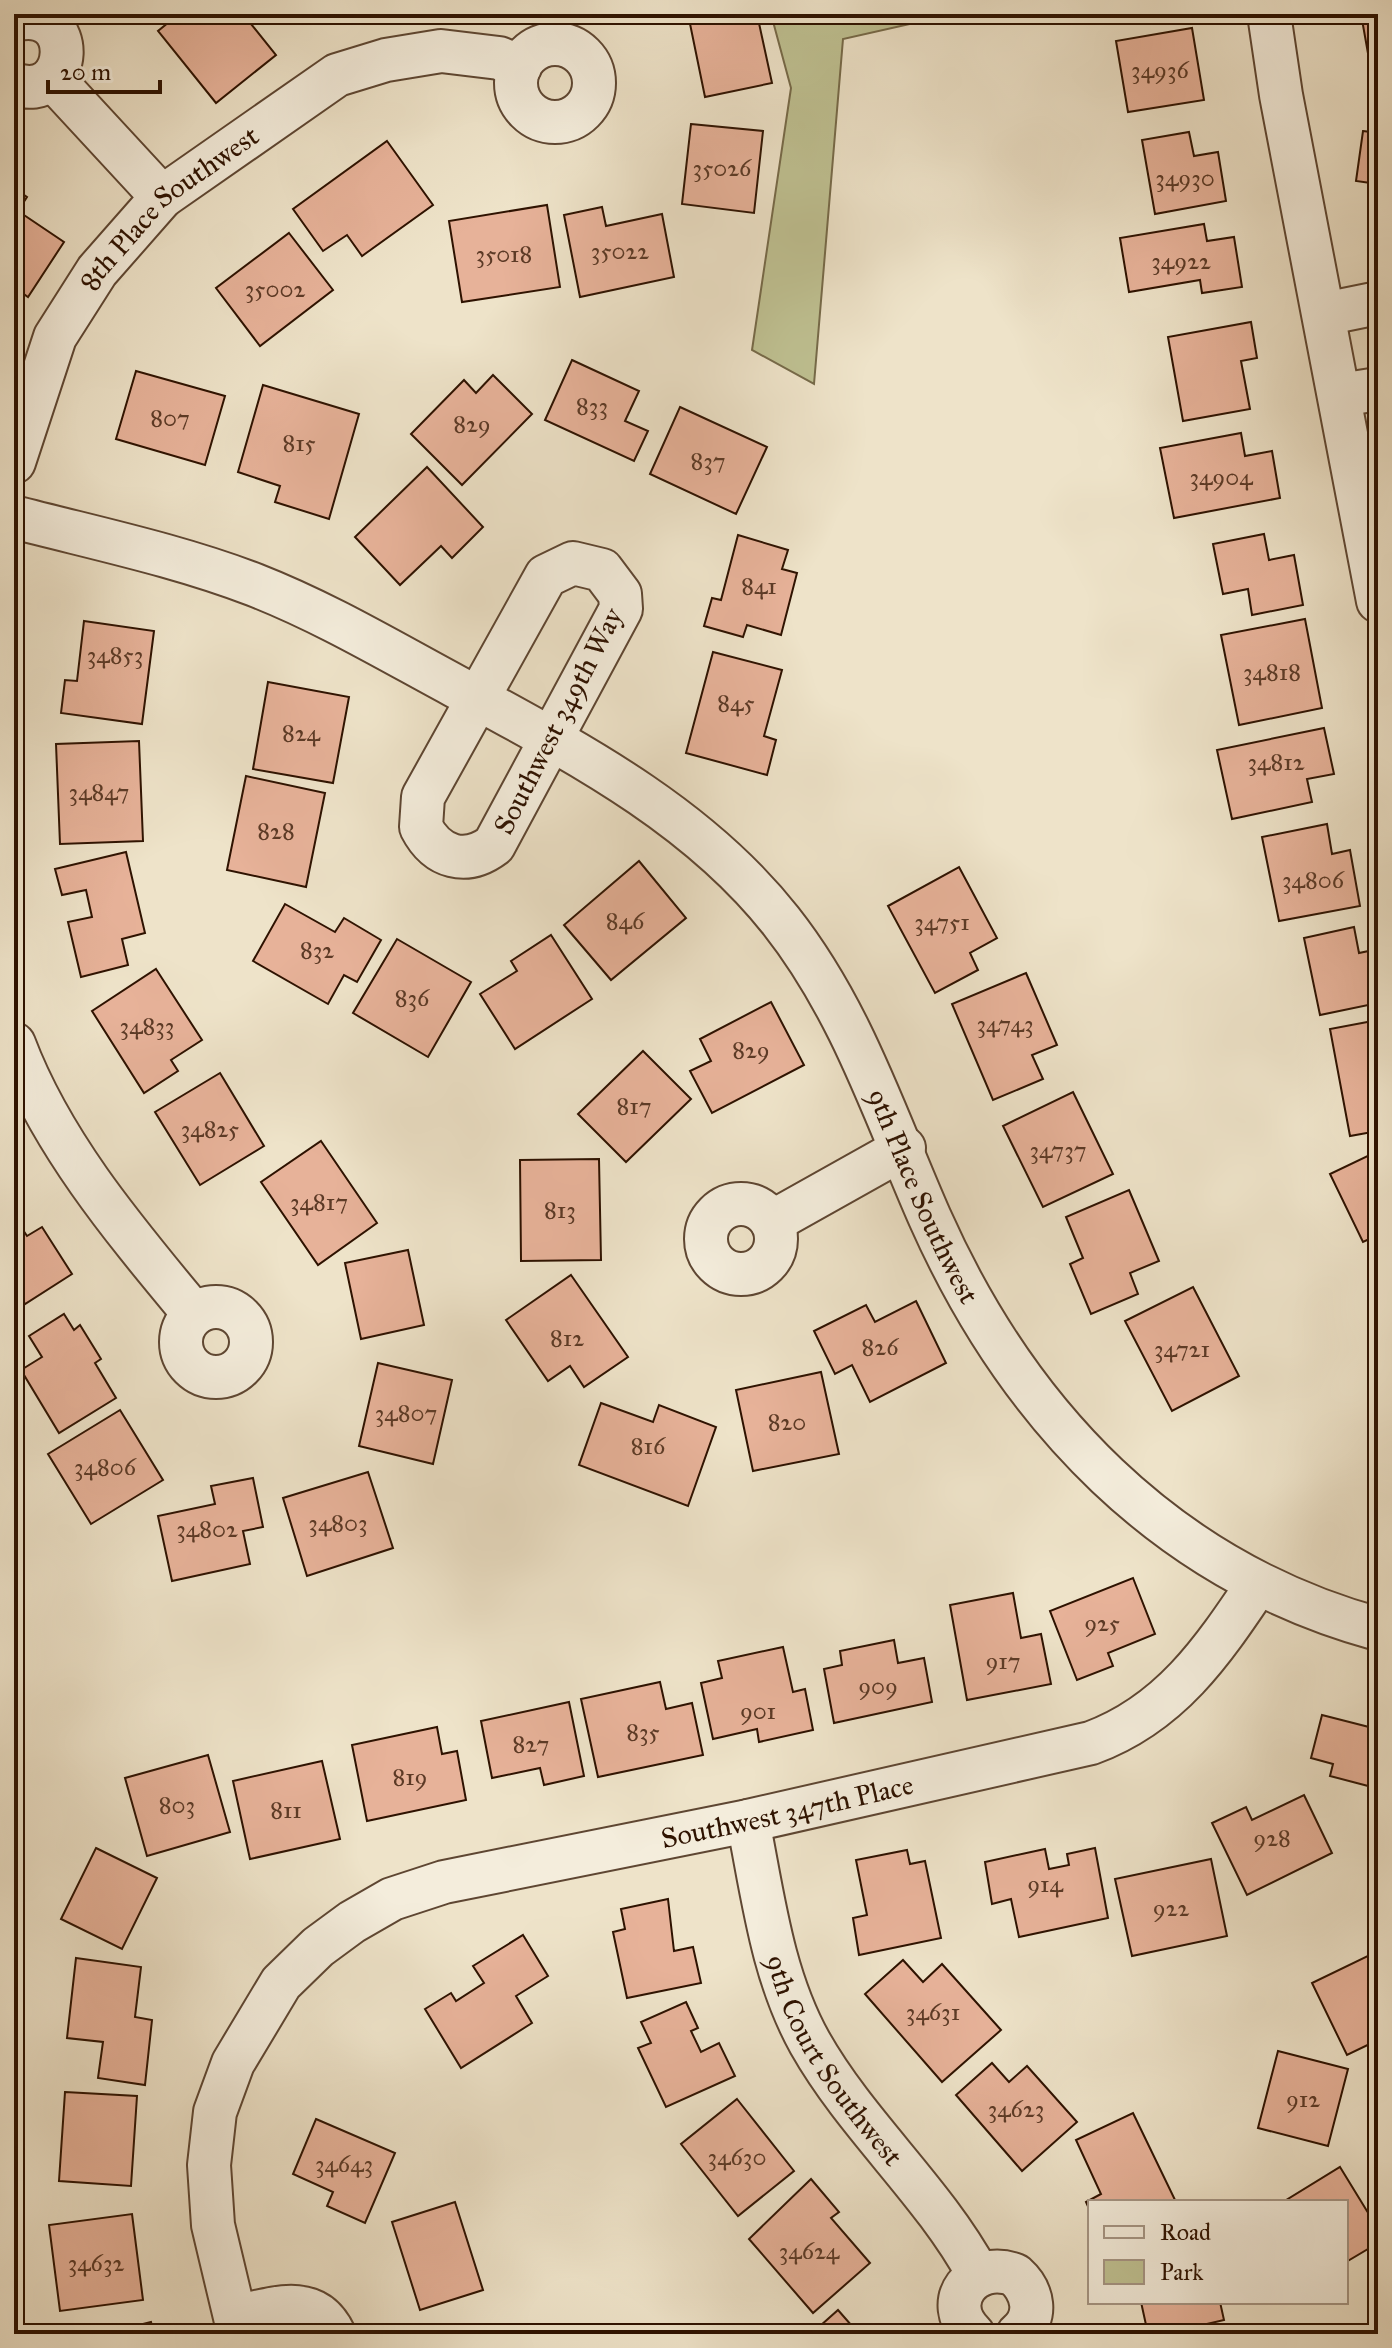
<svg xmlns="http://www.w3.org/2000/svg" width="1392" height="2348" viewBox="0 0 1392 2348" font-family="'IM FELL Great Primer',serif">
<style>
.green{fill:#bfc192;stroke:#766a49;stroke-width:2}
.building{fill:#e7b299;stroke:#2e1200;stroke-width:2}
.lines{fill:none;stroke-linecap:round;stroke-linejoin:round}
.minor-casing{stroke:#5e4632;stroke-width:46}
.minor{stroke:#f4eddc;stroke-width:42}
.labels{text-anchor:middle;dominant-baseline:central;stroke-width:8;stroke-linejoin:round;paint-order:stroke}
.number-label{font-size:24px;fill:#5c3a26}
.street-label{font-size:28px;fill:#2e1200;stroke:#f4eddc}
</style>
<rect width="100%" height="100%" fill="#eee3c9"/>
<filter id="stains"><feTurbulence type="fractalNoise" baseFrequency=".0025" numOctaves="4"/><feColorMatrix values="0 0 0 0 .2 0 0 0 0 .09 0 0 0 0 .02 0 0 0 .5 -.17"/></filter>
<radialGradient id="worn" r=".72"><stop offset=".6" stop-color="#630" stop-opacity="0"/><stop offset="1" stop-color="#630" stop-opacity=".3"/></radialGradient>
<path class="green" d="M771,14h183l-111,25 -29,345 -62,-34 39,-262z"/>
<g class="building">
<path d="M179,14h64l33,41 -60,48 -58,-72z"/>
<path d="M688,14h69l15,69 -67,14z"/>
<path d="M1361,14h17v43l-9,2z"/>
<path d="M1192,28l12,72 -76,12 -12,-71z"/>
<path d="M691,124l72,7 -9,82 -72,-9z"/>
<path d="M1363,131l15,2v51l-22,-3z"/>
<path d="M1189,132l5,24 24,-4 8,49 -71,13 -13,-74z"/>
<path d="M387,141l46,64 -71,51 -15,-21 -24,16 -30,-42z"/>
<path d="M14,188l13,9 -9,14 46,31 -36,55 -14,-10z"/>
<path d="M547,205l13,82 -98,15 -13,-81z"/>
<path d="M602,207l4,19 56,-12 12,63 -94,20 -16,-82z"/>
<path d="M1204,224l3,17 27,-4 8,50 -40,6 -2,-13 -71,12 -9,-54z"/>
<path d="M289,233l44,57 -73,56 -44,-58z"/>
<path d="M1251,322l6,36 -16,3 9,48 -67,12 -15,-84z"/>
<path d="M572,360l67,31 -14,30 23,10 -14,30 -89,-41z"/>
<path d="M136,371l89,25 -20,69 -89,-26z"/>
<path d="M493,375l39,39 -70,71 -51,-51 53,-54 12,13z"/>
<path d="M263,385l96,29 -30,105 -54,-17 5,-16 -42,-14z"/>
<path d="M680,407l87,40 -31,67 -86,-40z"/>
<path d="M1241,433l4,23 27,-5 8,47 -106,20 -14,-70z"/>
<path d="M427,467l56,60 -31,31 -11,-12 -41,39 -45,-48z"/>
<path d="M1264,534l5,26 25,-5 9,50 -51,10 -4,-26 -25,5 -10,-50z"/>
<path d="M738,535l50,15 -6,19 15,4 -16,62 -34,-10 -4,12 -39,-11 8,-28 9,2z"/>
<path d="M1305,619l17,89 -83,17 -18,-90z"/>
<path d="M84,621l70,10 -12,93 -81,-11 4,-33 12,1z"/>
<path d="M713,652l69,18 -18,66 12,4 -9,35 -81,-22z"/>
<path d="M268,682l81,15 -16,86 -80,-14z"/>
<path d="M1324,728l10,46 -27,5 5,23 -80,17 -15,-69z"/>
<path d="M139,741l4,100 -83,3 -4,-100z"/>
<path d="M246,776l79,17 -19,94 -79,-17z"/>
<path d="M1327,824l5,30 18,-4 10,56 -81,15 -17,-84z"/>
<path d="M126,852l19,81 -23,6 6,26 -47,12 -13,-55 24,-5 -6,-27 -24,5 -7,-26z"/>
<path d="M639,861l47,57 -75,62 -47,-55z"/>
<path d="M959,867l38,71 -27,15 8,17 -43,23 -47,-87z"/>
<path d="M285,904l50,28 9,-14 37,22 -24,42 -13,-7 -16,29 -75,-43z"/>
<path d="M1354,927l5,26 19,-4v54l-58,12 -16,-77z"/>
<path d="M551,935l41,64 -77,50 -35,-55 37,-23 -6,-10z"/>
<path d="M397,939l74,43 -43,75 -75,-44z"/>
<path d="M156,969l46,71 -31,20 7,11 -34,22 -52,-82z"/>
<path d="M1026,973l31,72 -25,10 11,24 -50,21 -41,-96z"/>
<path d="M771,1002l33,63 -92,48 -22,-42 21,-10 -11,-22z"/>
<path d="M1378,1020v111l-28,5 -20,-107z"/>
<path d="M643,1051l48,48 -65,63 -48,-48z"/>
<path d="M220,1073l44,73 -64,39 -45,-73z"/>
<path d="M1073,1092l40,82 -70,33 -40,-81z"/>
<path d="M321,1141l56,82 -59,42 -57,-83z"/>
<path d="M1378,1151v84l-15,7 -33,-68z"/>
<path d="M599,1159l2,101 -80,1 -1,-101z"/>
<path d="M1129,1190l30,71 -29,12 8,21 -47,20 -21,-50 13,-6 -17,-41z"/>
<path d="M14,1216l13,20 15,-9 30,47 -47,30 -11,-18z"/>
<path d="M408,1250l16,75 -63,14 -16,-76z"/>
<path d="M571,1275l57,82 -44,30 -14,-21 -22,15 -42,-61z"/>
<path d="M1193,1287l46,89 -67,35 -47,-90z"/>
<path d="M916,1301l30,62 -76,39 -18,-37 -17,9 -21,-43 52,-26 9,17z"/>
<path d="M64,1314l10,16 6,-5 21,34 -6,4 21,35 -57,35 -38,-63 21,-13 -13,-21z"/>
<path d="M378,1363l74,17 -19,84 -74,-18z"/>
<path d="M821,1372l18,82 -86,17 -17,-81z"/>
<path d="M601,1403l52,19 6,-17 57,22 -28,79 -109,-41z"/>
<path d="M120,1410l43,70 -72,44 -43,-70z"/>
<path d="M368,1472l25,76 -86,28 -24,-78z"/>
<path d="M253,1478l10,49 -20,4 7,33 -78,17 -14,-65 57,-12 -4,-18z"/>
<path d="M1133,1578l22,56 -47,19 5,13 -36,14 -27,-69z"/>
<path d="M1013,1593l8,45 20,-4 10,50 -84,16 -17,-95z"/>
<path d="M894,1640l4,23 26,-5 8,44 -98,21 -10,-54 18,-4 -2,-14z"/>
<path d="M783,1647l10,45 12,-3 8,41 -54,12 -2,-13 -44,10 -12,-56 21,-5 -4,-17z"/>
<path d="M660,1682l6,27 26,-6 11,52 -105,22 -17,-78z"/>
<path d="M569,1702l15,74 -40,9 -4,-17 -48,10 -11,-57z"/>
<path d="M1375,1706l3,1v76l-4,-1 -2,5 -42,-11 3,-12 -22,-6 11,-43 47,12z"/>
<path d="M437,1727l5,27 15,-3 9,49 -99,21 -15,-76z"/>
<path d="M208,1755l22,77 -83,24 -22,-78z"/>
<path d="M322,1761l18,78 -90,20 -17,-78z"/>
<path d="M1304,1795l28,58 -85,42 -35,-72 34,-16 6,13z"/>
<path d="M96,1848l61,30 -35,71 -61,-30z"/>
<path d="M1095,1848l13,70 -89,19 -8,-38 -19,5 -7,-42 60,-13 4,20 20,-4 -2,-11z"/>
<path d="M907,1850l3,14 15,-3 16,77 -82,17 -6,-37 14,-3 -11,-55z"/>
<path d="M1211,1859l16,77 -95,20 -17,-77z"/>
<path d="M668,1899l6,52 19,-4 8,36 -74,15 -14,-66 12,-3 -4,-20z"/>
<path d="M523,1935l25,41 -32,20 16,27 -71,45 -36,-59 26,-16 5,8 28,-18 -11,-17z"/>
<path d="M1378,1951v89l-31,15 -35,-72z"/>
<path d="M76,1958l65,9 -6,50 17,3 -7,65 -47,-7 5,-36 -36,-4z"/>
<path d="M903,1960l20,22 19,-18 59,66 -59,52 -77,-88z"/>
<path d="M686,2002l12,26 -7,3 10,21 18,-9 16,33 -69,31 -28,-59 13,-5 -10,-21z"/>
<path d="M1278,2051l70,18 -20,77 -70,-18z"/>
<path d="M992,2063l17,19 18,-16 50,56 -55,49 -66,-76z"/>
<path d="M65,2092l72,4 -6,90 -72,-5z"/>
<path d="M737,2099l57,72 -56,45 -57,-72z"/>
<path d="M1133,2113l43,89h-86v9l-4,-9 15,-8 -25,-54z"/>
<path d="M316,2119l79,34 -30,70 -38,-17 6,-14 -40,-18z"/>
<path d="M1340,2167l38,62v14l-32,19v-60h-63z"/>
<path d="M811,2179l28,33 -8,6 39,45 -57,50 -64,-74z"/>
<path d="M455,2202l28,88 -63,20 -28,-88z"/>
<path d="M132,2214l11,86 -83,11 -11,-86z"/>
<path d="M1141,2302h79l4,18 -60,14h-16z"/>
<path d="M838,2310l21,24h-48z"/>
<path d="M151,2322l3,12h-51z"/>
</g>
<g class="lines">
<defs>
<g id="minor">
<path d="M1269,14l12,81 97,506"/>
<path d="M14,20c67,-17 60,85 0,64"/>
<circle cx="555" cy="83" r="39"/>
<path d="M52,78l110,119"/>
<path d="M1324,314l54,-11"/>
<path d="M1340,395l38,-6"/>
<path id="s1" d="M14,462l41,-125 42,-66 65,-74 175,-122 49,-15 55,-9 58,7 21,9"/>
<path id="s2" d="M14,517c80,21 163,38 241,68 69,27 133,65 198,100 119,65 243,128 328,236 71,90 104,195 149,297 88,198 236,353 448,411"/>
<path d="M573,563l29,7 18,24 1,15 -127,236c-28,21 -57,13 -73,-18l2,-30 123,-221z"/>
<path d="M14,1044c38,101 112,188 180,270"/>
<circle cx="741" cy="1239" r="35"/>
<path d="M772,1222l132,-74"/>
<circle cx="216" cy="1342" r="35"/>
<path id="s3" d="M748,1821c15,75 24,154 62,222 47,83 123,148 168,231"/>
<path d="M236,2317c36,-8 78,-25 98,17"/>
<path id="s4" d="M239,2334l-26,-109 -4,-60 6,-53 18,-49 48,-80 37,-36 34,-25 40,-23 52,-17 304,-61 343,-78c79,-29 121,-91 166,-158"/>
<path d="M973,2334c-33,-32 0,-75 42,-59 18,16 24,42 3,59"/>
</g>
</defs>
<use href="#minor" class="minor-casing"/>
<use href="#minor" class="minor"/>
</g>
<g class="labels">
<g class="number-label">
<text x="1160" y="70">34936</text>
<text x="722" y="168">35026</text>
<text x="1185" y="178">34930</text>
<text x="620" y="251">35022</text>
<text x="504" y="254">35018</text>
<text x="1181" y="261">34922</text>
<text x="275" y="289">35002</text>
<text x="592" y="406">833</text>
<text x="170" y="418">807</text>
<text x="472" y="424">829</text>
<text x="299" y="443">815</text>
<text x="708" y="461">837</text>
<text x="1221" y="477">34904</text>
<text x="759" y="586">841</text>
<text x="115" y="655">34853</text>
<text x="1272" y="672">34818</text>
<text x="736" y="703">845</text>
<text x="301" y="733">824</text>
<text x="1276" y="762">34812</text>
<text x="99" y="792">34847</text>
<text x="276" y="831">828</text>
<text x="1313" y="880">34806</text>
<text x="625" y="921">846</text>
<text x="942" y="922">34751</text>
<text x="317" y="950">832</text>
<text x="412" y="998">836</text>
<text x="1005" y="1024">34743</text>
<text x="147" y="1026">34833</text>
<text x="751" y="1050">829</text>
<text x="634" y="1106">817</text>
<text x="210" y="1129">34825</text>
<text x="1058" y="1150">34737</text>
<text x="319" y="1202">34817</text>
<text x="560" y="1210">813</text>
<text x="567" y="1338">812</text>
<text x="880" y="1347">826</text>
<text x="1182" y="1349">34721</text>
<text x="406" y="1413">34807</text>
<text x="787" y="1422">820</text>
<text x="648" y="1446">816</text>
<text x="105" y="1467">34806</text>
<text x="338" y="1523">34803</text>
<text x="207" y="1529">34802</text>
<text x="1102" y="1623">925</text>
<text x="1003" y="1661">917</text>
<text x="878" y="1686">909</text>
<text x="758" y="1711">901</text>
<text x="643" y="1732">835</text>
<text x="531" y="1744">827</text>
<text x="410" y="1777">819</text>
<text x="177" y="1805">803</text>
<text x="286" y="1810">811</text>
<text x="1272" y="1838">928</text>
<text x="1045" y="1884">914</text>
<text x="1171" y="1908">922</text>
<text x="933" y="2012">34631</text>
<text x="1303" y="2099">912</text>
<text x="1016" y="2109">34623</text>
<text x="737" y="2157">34630</text>
<text x="344" y="2164">34643</text>
<text x="809" y="2251">34624</text>
<text x="96" y="2263">34632</text>
</g>
<g class="street-label">
<text stroke="none"><textPath href="#s1" startOffset="306">8th Place Southwest</textPath></text>
<text transform="translate(558 721) rotate(-63)">Southwest 349th Way</text>
<text stroke="none"><textPath href="#s2" startOffset="1190">9th Place Southwest</textPath></text>
<text stroke="none"><textPath href="#s4" startOffset="916">Southwest 347th Place</textPath></text>
<text stroke="none"><textPath href="#s3" startOffset="258">9th Court Southwest</textPath></text>
</g>
</g>
<rect width="1392" height="2348" fill="none" stroke="#eee3c9" stroke-width="48"/>
<rect x="16" y="16" width="1360" height="2316" fill="none" stroke="#2e1200" stroke-width="4"/>
<rect x="24" y="24" width="1344" height="2300" fill="none" stroke="#2e1200" stroke-width="2"/>
<rect x="1088" y="2200" width="260" height="104" fill="#f4eddc" stroke="#a59584" stroke-width="2"/>
<rect x="1104" y="2226" width="40" height="12" fill="#f4eddc" stroke="#a59584" stroke-width="2"/>
<text x="1160" y="2240" font-size="24" fill="#2e1200">Road</text>
<rect x="1104" y="2260" width="40" height="24" fill="#bfc192" stroke="#a59584" stroke-width="2"/>
<text x="1160" y="2280" font-size="24" fill="#2e1200">Park</text>
<path d="M48 80v12h112v-12" fill="none" stroke="#2e1200" stroke-width="4"/>
<text x="60" y="80" font-size="24" fill="#2e1200" stroke="#f4eddc" stroke-width="6" paint-order="stroke">20 m</text>
<rect width="100%" height="100%" filter="url(#stains)"/>
<rect width="100%" height="100%" fill="url(#worn)"/>
</svg>
